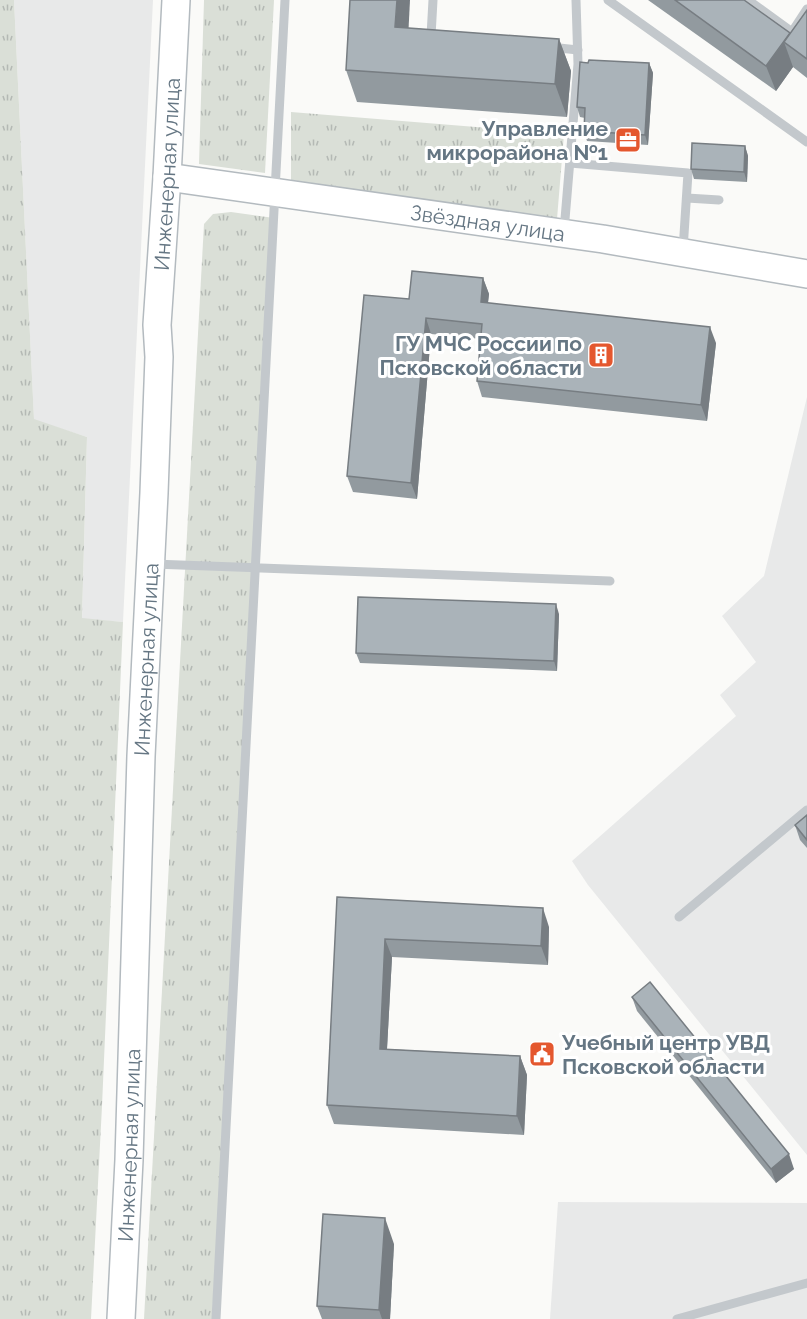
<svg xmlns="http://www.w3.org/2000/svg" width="807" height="1319" viewBox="0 0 807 1319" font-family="Raleway,sans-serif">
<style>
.built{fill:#e8e9e9}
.grass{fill:url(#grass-tufts)}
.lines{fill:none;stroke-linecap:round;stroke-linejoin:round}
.secondary-casing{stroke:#b3babf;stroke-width:30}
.lane{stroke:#c3c8cc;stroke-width:9}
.secondary{stroke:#fff;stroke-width:27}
.wall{fill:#929a9f}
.shaded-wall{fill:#777d82}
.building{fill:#aab3b9;stroke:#777d82;stroke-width:1.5}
.labels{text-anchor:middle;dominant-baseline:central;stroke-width:6;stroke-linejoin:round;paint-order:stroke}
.poi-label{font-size:21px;font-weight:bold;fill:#657683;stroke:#fff;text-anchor:end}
.street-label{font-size:21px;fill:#657683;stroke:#fff}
</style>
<defs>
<pattern id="grass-tufts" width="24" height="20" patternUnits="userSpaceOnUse" patternTransform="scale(1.5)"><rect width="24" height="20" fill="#dadfd7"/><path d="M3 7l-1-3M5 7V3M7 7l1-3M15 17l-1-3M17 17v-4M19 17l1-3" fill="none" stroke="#b4b9b4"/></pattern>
</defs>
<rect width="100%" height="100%" fill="#fafaf8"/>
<g class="built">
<path d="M14,0h139l-30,622 -41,-3 5,-182 -53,-17z"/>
<path d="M807,397v758l-219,-270 -16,-24 164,-145 -16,-21 36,-33 -34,-46 42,-40z"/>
<path d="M558,1202l249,1v116h-257z"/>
</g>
<g class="grass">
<path d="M0,0h14l20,419 53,18 -5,181 41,4 -21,484 -11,213h-91z"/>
<path d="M204,0h70l-9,173 -66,-9z"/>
<path d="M291,112l273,22 -7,85 -266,-39z"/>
<path d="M231,212l43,6 -62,1101h-68l60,-1095 9,-10z"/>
</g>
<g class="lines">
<defs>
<g id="secondary">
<path id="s1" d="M167,177l436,62 204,35"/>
<path id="s2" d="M121,1319l8,-159 12,-404 13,-263 5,-136 -2,-32 10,-148 9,-177"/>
</g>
</defs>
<use href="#secondary" class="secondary-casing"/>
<g class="lane">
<path d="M433,0l-2,36h4"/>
<path d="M608,0l199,142"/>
<path d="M748,0l44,32 15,-23"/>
<path d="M550,47l28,3"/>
<path d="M570,163l118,10 -5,77"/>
<path d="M687,198l32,2"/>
<path d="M564,231l14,-167 -2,-64"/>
<path d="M153,564l457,17"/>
<path d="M679,917l128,-107"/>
<path d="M216,1319l69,-1319"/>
<path d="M677,1319l130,-36"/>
</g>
<use href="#secondary" class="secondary"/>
</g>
<g class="wall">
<path d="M648,0h96l46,33 17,-22v67l-14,-11 -17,24z"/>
<path d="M409,28l150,11 12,32 -4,46 -210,-15 -11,-32z"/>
<path d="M649,63l4,10 -5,72 -61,-4 -3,-10 1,-13 -5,-1 -3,-10z"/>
<path d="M745,146l3,10 -1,26 -53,-3 -3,-10z"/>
<path d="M483,278l6,16 -1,9 228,40 -9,78 -225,-24 -5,-16 4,-42 -50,-5 -14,165 -64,-7 -6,-16 62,-177z"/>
<path d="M559,614l-2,57 -197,-8 -4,-10z"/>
<path d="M807,815v33l-7,-8 -5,-15z"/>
<path d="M337,897l212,30 -1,38 -156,-8 -5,92 133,7 7,19 -3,60 -190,-11 -7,-19z"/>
<path d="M632,997l162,172 -18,14 -139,-172z"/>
<path d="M394,1244l-4,75h-68l-5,-13z"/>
</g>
<g class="shaded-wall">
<path d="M397,0h13l-3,59 -12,-32z"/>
<path d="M559,39l12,32 -4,46 -12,-33z"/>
<path d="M784,42l9,25 -17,24 -10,-25z"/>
<path d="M649,63l4,10 -5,72 -3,-10z"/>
<path d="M745,146l3,10 -1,26 -3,-10z"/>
<path d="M483,278l6,16 -3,24 -5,-16z"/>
<path d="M426,318l5,16 -14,165 -6,-16z"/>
<path d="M710,327l6,16 -9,78 -6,-16z"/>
<path d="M556,604l3,10 -2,57 -3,-10z"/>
<path d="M543,908l6,19 -1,38 -7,-19z"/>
<path d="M385,939l7,18 -6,110 -6,-18z"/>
<path d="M520,1056l7,19 -3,60 -7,-19z"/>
<path d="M789,1154l5,15 -18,14 -5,-14z"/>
<path d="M385,1218l9,26 -4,75h-8l-3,-9z"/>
</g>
<g class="building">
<path d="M350,0h47l-2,27 164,12 -4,45 -209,-14z"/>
<path d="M675,0h69l46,33 -24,33z"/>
<path d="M807,10v49l-23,-17z"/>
<path d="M589,60l60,3 -4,72 -61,-4 1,-23 -8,-1 3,-45 8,1z"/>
<path d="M692,143l53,3 -1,26 -53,-3z"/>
<path d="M412,271l71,7 -2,24 229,25 -9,78 -224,-24 5,-57 -56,-6 -15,165 -64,-7 17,-181 45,4z"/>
<path d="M358,597l198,7 -2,57 -198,-8z"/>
<path d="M807,815v25l-12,-15z"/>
<path d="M337,897l206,11 -2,38 -156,-7 -5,110 140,7 -3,60 -190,-11z"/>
<path d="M650,982l139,172 -18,15 -139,-172z"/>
<path d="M323,1214l62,4 -6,92 -62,-4z"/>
</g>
<defs>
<symbol id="office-square" viewBox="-11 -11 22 22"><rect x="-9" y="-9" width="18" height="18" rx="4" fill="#e4572e" stroke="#fff"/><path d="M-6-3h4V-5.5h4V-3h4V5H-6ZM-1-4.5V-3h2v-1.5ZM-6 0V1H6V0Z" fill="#fff"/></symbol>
<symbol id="building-square" viewBox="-11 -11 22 22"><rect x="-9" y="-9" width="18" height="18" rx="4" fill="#e4572e" stroke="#fff"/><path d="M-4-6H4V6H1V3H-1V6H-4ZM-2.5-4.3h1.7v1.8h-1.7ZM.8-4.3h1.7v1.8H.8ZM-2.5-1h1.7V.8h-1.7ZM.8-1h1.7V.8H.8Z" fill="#fff"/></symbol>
<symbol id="civic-square" viewBox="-11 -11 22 22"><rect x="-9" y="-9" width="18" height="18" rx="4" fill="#e4572e" stroke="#fff"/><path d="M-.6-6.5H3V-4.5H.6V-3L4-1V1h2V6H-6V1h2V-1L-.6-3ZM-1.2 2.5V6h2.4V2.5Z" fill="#fff"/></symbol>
</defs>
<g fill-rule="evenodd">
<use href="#office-square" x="613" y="125" width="30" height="30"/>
<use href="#building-square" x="586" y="340" width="30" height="30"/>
<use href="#civic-square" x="527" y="1039" width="30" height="30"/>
</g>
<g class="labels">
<g class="poi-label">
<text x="608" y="128">Управление<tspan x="608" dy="24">микрорайона №1</tspan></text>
<text x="582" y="343">ГУ МЧС России по<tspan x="582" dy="24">Псковской области</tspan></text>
<text x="562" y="1042" text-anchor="start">Учебный центр УВД<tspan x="562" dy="24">Псковской области</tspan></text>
</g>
<g class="street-label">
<text stroke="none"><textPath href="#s2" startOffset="1146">Инженерная улица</textPath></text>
<text stroke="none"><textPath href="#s1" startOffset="324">Звёздная улица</textPath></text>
<text stroke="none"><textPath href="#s2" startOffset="660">Инженерная улица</textPath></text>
<text stroke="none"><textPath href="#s2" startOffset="174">Инженерная улица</textPath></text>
</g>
</g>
</svg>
